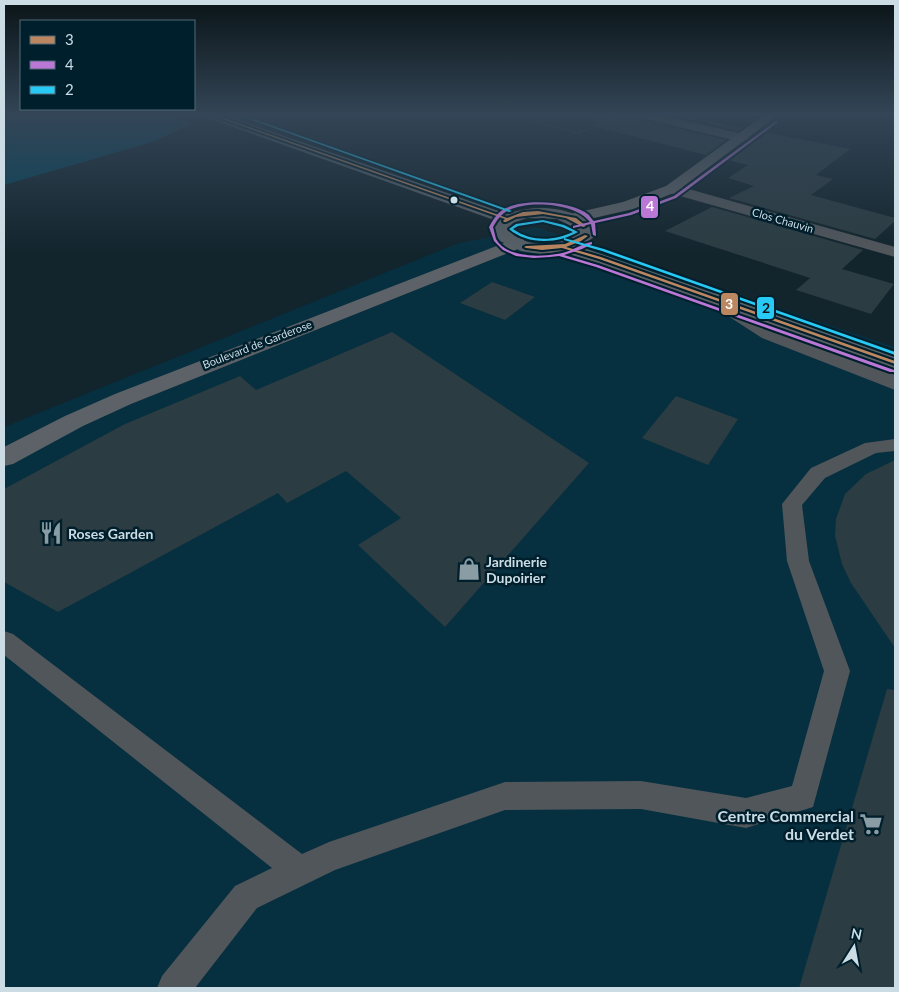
<svg xmlns="http://www.w3.org/2000/svg" width="899" height="992" viewBox="0 0 899 992" font-family="Lato,sans-serif">
<style>
.built{fill:#062f3f}
.green{fill:#02445b}
.building{fill:#2b3c42}
.lines{fill:none;stroke-linecap:round;stroke-linejoin:round}
.path{stroke:#4e565a;stroke-width:2;stroke-dasharray:1 2;stroke-linecap:butt}
.lane{fill:#51565b;fill-rule:evenodd}
.street{fill:#51565b;fill-rule:evenodd}
.secondary{fill:#5c6267;fill-rule:evenodd}
.primary{fill:#586066;fill-rule:evenodd}
.bus-1-casing{stroke:#001f2c;stroke-width:4}
.bus-2-casing{stroke:#001f2c;stroke-width:4}
.bus-3-casing{stroke:#001f2c;stroke-width:4}
.bus-1{fill:#bb8660;fill-rule:evenodd}
.bus-2{fill:#ba77d6;fill-rule:evenodd}
.bus-3{fill:#27c9f5;fill-rule:evenodd}
.bus-dot{fill:#cbdce5;stroke:#001f2c;stroke-width:2}
.labels{text-anchor:middle;dominant-baseline:central;stroke-width:5;stroke-linejoin:round;paint-order:stroke}
.far-street-label{font-size:11px;fill:#cbdce5;stroke:#001f2c}
.poi-label{font-size:14px;font-weight:bold;fill:#cbdce5;stroke:#001f2c;text-anchor:start}
.near-poi-label{font-size:16px;font-weight:bold;fill:#cbdce5;stroke:#001f2c;text-anchor:end}
.line-badge{stroke:#001f2c;stroke-width:2}
.badge-label{font-size:14px;text-anchor:middle;font-weight:bold;fill:#fff}
.pale-badge-label{font-size:14px;text-anchor:middle;font-weight:bold;fill:#111}
</style>
<rect width="100%" height="100%" fill="#12242c"/>
<path class="built" d="M536,227l359,120v641h-891v-561l452,-183z"/>
<path class="green" d="M4,115h165l23,9 -40,18 -148,43z"/>
<g class="building">
<path d="M595,115h42l4,5 85,20 -20,15 -113,-29z"/>
<path d="M670,115h11l62,13 -4,3z"/>
<path d="M760,131l90,18 -34,26 17,4 -22,16 84,23v3l-20,18 -146,-41 25,-12 -26,-8 20,-13 -25,-6z"/>
<path d="M712,207l151,43 -21,19 52,15 -23,30 -75,-24 14,-12 -145,-47z"/>
<path d="M492,282l43,15 -30,23 -45,-17z"/>
<path d="M392,332l197,131 -144,164 -87,-82 43,-27 -55,-47 -59,32 -9,-10 -220,119 -54,-30v-93l121,-65 115,-48 16,14z"/>
<path d="M676,396l62,23 -30,46 -66,-27z"/>
<path d="M895,460v188l-44,-65 -9,-19 -7,-28 1,-17 9,-25 21,-20z"/>
<path d="M887,689l8,1v298h-96z"/>
</g>
<g class="lines">
<path class="path" d="M517,117l61,16 43,-17"/>
<path class="lane" d="M895,439v12l-19,2 -51,25 -23,27 7,56 41,110 -37,136 -67,21 -105,-19 -136,1 -170,60 -78,38 -62,80h-38l5,-12 73,-90 37,-18 -268,-213v-24l9,3 289,220 27,-12 176,-60 136,-1 105,17 46,-12 32,-115 -37,-110 -5,-57 29,-36 54,-25z"/>
<g class="street">
<path d="M484,115h13l-6,4z"/>
<path d="M639,115h22l86,20 2,3 -7,4 -101,-24z"/>
<path d="M671,184l224,63v10l-229,-65 -3,-3z"/>
<path d="M715,293l7,2 54,35 119,45v15l-133,-52 -54,-35 -3,-4 3,-4z"/>
</g>
<g class="secondary">
<path d="M764,115h14l-102,77 -43,17 -61,14 -8,-5 2,-3 57,-13 43,-16z"/>
<path d="M517,238l6,1 3,4 -3,4 -392,157 -48,22 -70,38 -9,2v-19l61,-31 50,-22z"/>
</g>
<path class="primary" d="M206,115h18l283,99c28,-10 60,-8 84,9l4,13 -14,11 314,109v14l-301,-108 -32,-10 -22,2 -19,-3 -21,-10 -8,-12 5,-8 -289,-103zM527,218l30,1 20,10v5c-18,13 -54,15 -69,-5l5,-6z"/>
<defs>
<g id="bus-1">
<path d="M211,115h4l292,103 16,-6 15,-1 38,7 10,8 -3,1 -17,-9 -23,-4 -27,3 -10,5h-2l-1,-1 2,-2z"/>
<path d="M585,235l3,1 -7,5 -15,6 35,10 294,104v3l-296,-105 -37,-11 -20,2 -16,-2 -2,-1 2,-1 39,-2z"/>
</g>
<path id="bus-2" d="M776,121l2,1 -102,76 -45,17 -36,8 1,13 -3,-1 -2,-11 -18,4v-2l17,-4c-14,-19 -61,-22 -81,-12 -8,4 -12,10 -16,17 1,4 2,8 3,12 11,21 52,18 70,13 9,-3 18,-9 26,-10v2l-10,5 -18,6 34,10 296,105v2h-4l-294,-105 -37,-11 -9,1 -16,1 -18,-2 -13,-6 -9,-9 -5,-14c4,-7 8,-14 15,-18 20,-11 68,-8 85,6 0,0 4,6 5,6l35,-8 45,-17z"/>
<g id="bus-3">
<path d="M238,115h4l270,96 -3,1z"/>
<path d="M543,220l21,5 14,7c-20,12 -51,13 -69,-3l7,-5zM543,222l19,5 11,5c-19,9 -42,10 -60,-3l5,-3z"/>
<path d="M564,238l40,11 291,103v3l-293,-104 -38,-11z"/>
</g>
</defs>
<use href="#bus-1" class="bus-1-casing"/>
<use href="#bus-2" class="bus-2-casing"/>
<use href="#bus-3" class="bus-3-casing"/>
<use href="#bus-1" class="bus-1"/>
<use href="#bus-2" class="bus-2"/>
<use href="#bus-3" class="bus-3"/>
</g>
<linearGradient id="sky" x2="0" y2="1"><stop stop-color="#0a1418"/><stop offset="0.45" stop-color="#334556"/><stop offset="1" stop-color="#334556" stop-opacity="0"/></linearGradient>
<rect width="899" height="254" fill="url(#sky)"/>
<defs>
<symbol id="restaurant-bare" viewBox="-9 -9 18 18"><path d="M-5-6h1v4h1v-4h1v4h1v-4h1v5L-1.5 .5V6h-2V.5L-5-1ZM5-6V6H3V1.5H1.5Q1.5-4 5-6Z" fill="#8a9ca4" stroke="#001f2c" stroke-width="2.5" paint-order="stroke"/></symbol>
<symbol id="shop-bare" viewBox="-9 -9 18 18"><path d="M-5-2.5h2.3a2.7 3.5 0 0 1 5.4 0H5L5.5 6h-11ZM-1.5-2.5h3a1.5 2.3 0 0 0-3 0Z" fill="#8a9ca4" stroke="#001f2c" stroke-width="2.5" paint-order="stroke"/></symbol>
<symbol id="supermarket-bare" viewBox="-9 -9 18 18"><path d="M-6-5.5h2.5l.6 2H6L4.5 2H-2.5L-4.4-4H-6ZM-1.5 3.2a1.3 1.3 0 1 0 .1 0ZM3 3.2a1.3 1.3 0 1 0 .1 0Z" fill="#8a9ca4" stroke="#001f2c" stroke-width="2.5" paint-order="stroke"/></symbol>
</defs>
<g fill-rule="evenodd">
<use href="#restaurant-bare" x="35" y="517" width="32" height="32"/>
<use href="#shop-bare" x="453" y="553" width="32" height="32"/>
<use href="#supermarket-bare" x="855" y="808" width="32" height="32"/>
</g>
<circle class="bus-dot" cx="454" cy="200" r="4.5"/>
<g class="labels">
<g class="far-street-label">
<text transform="translate(783 220) rotate(16)">Clos Chauvin</text>
<text transform="translate(257 344) rotate(-21)">Boulevard de Garderose</text>
</g>
<g class="poi-label">
<text x="68" y="533">Roses Garden</text>
<text x="486" y="561">Jardinerie<tspan x="486" dy="16">Dupoirier</tspan></text>
</g>
<g class="near-poi-label">
<text x="854" y="815">Centre Commercial<tspan x="854" dy="18">du Verdet</tspan></text>
</g>
</g>
<g class="line-badge">
<rect x="640" y="195" width="19" height="24" rx="5" fill="#ba77d6"/>
<rect x="720" y="292" width="19" height="24" rx="5" fill="#bb8660"/>
<rect x="756" y="296" width="19" height="24" rx="5" fill="#27c9f5"/>
</g>
<g class="badge-label">
<text x="650" y="211">4</text>
<text x="729" y="309">3</text>
</g>
<g class="pale-badge-label">
<text x="766" y="313">2</text>
</g>
<rect width="899" height="992" fill="none" stroke="#cbdce5" stroke-width="10"/>
<rect x="20" y="20" width="175" height="90" fill="#001f2c" stroke="#516b76"/>
<rect x="30" y="36" width="25" height="8" fill="#bb8660" stroke="#516b76"/>
<text x="65" y="45" font-size="15" fill="#cbdce5">3</text>
<rect x="30" y="61" width="25" height="8" fill="#ba77d6" stroke="#516b76"/>
<text x="65" y="70" font-size="15" fill="#cbdce5">4</text>
<rect x="30" y="86" width="25" height="8" fill="#27c9f5" stroke="#516b76"/>
<text x="65" y="95" font-size="15" fill="#cbdce5">2</text>
<g transform="translate(854 947) rotate(11)" stroke="#001f2c" stroke-width="4" paint-order="stroke">
<path d="M0-4L9 19L0 12L-9 19Z" fill="#cbdce5"/>
<text y="-8" font-size="14" font-weight="bold" text-anchor="middle" fill="#cbdce5">N</text>
</g>
</svg>
